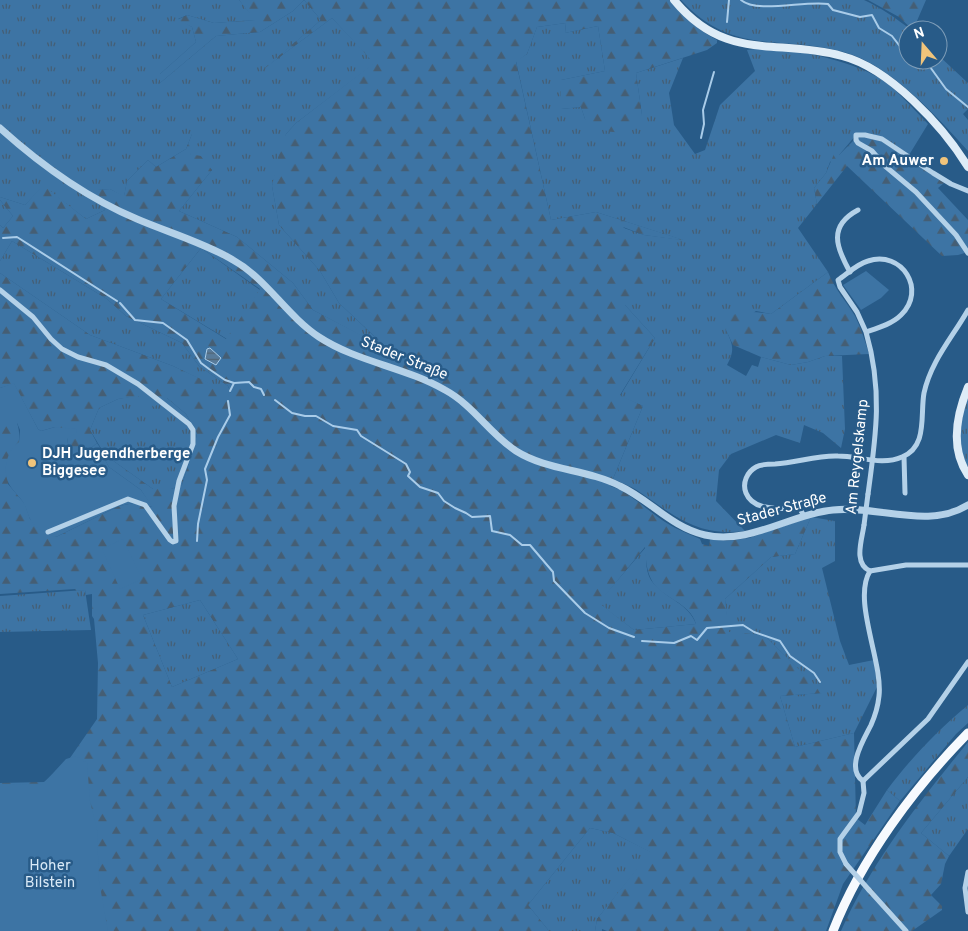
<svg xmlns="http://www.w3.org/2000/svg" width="968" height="931" viewBox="0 0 968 931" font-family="Overpass,sans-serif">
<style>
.grass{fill:url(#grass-tufts)}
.forest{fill:url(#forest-firs);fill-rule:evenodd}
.park{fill:#3d74a4}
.water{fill:url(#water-rules);stroke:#a9cce9}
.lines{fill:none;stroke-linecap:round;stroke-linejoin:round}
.stream{stroke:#a9cce9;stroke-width:2}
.minor{stroke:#b4d1e8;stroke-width:5}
.tertiary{stroke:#b4d1e8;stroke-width:7}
.secondary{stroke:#deecf7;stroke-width:8}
.primary{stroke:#f7fafe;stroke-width:9}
.minor-bridge{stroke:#b4d1e8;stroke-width:5}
.poi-dot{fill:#f0c47b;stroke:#285b88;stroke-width:2}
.labels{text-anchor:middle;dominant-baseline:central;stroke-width:5;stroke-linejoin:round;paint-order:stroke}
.poi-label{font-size:15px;font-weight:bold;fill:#fff;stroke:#285b88;text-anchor:end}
.street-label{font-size:15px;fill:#fff;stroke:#285b88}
.park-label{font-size:15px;fill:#d8e9f7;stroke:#285b88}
</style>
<defs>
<pattern id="grass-tufts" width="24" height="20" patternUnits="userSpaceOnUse" patternTransform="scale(1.25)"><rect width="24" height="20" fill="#3d74a4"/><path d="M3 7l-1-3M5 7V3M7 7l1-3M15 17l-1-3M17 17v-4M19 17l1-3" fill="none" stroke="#455e74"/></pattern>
<pattern id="forest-firs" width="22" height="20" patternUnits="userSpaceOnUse" patternTransform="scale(1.25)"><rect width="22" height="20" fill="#3d74a4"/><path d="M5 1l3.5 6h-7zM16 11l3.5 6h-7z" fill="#455e74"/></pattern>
<pattern id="water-rules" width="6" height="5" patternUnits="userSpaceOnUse" patternTransform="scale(1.25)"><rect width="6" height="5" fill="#587b9a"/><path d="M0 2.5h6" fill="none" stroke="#526473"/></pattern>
</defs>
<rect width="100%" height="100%" fill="#285b88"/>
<g class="grass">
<path d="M0,0h239l17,20 -42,3 -27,-8 -9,4 14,8 4,15 -36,32v9l56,-47 44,-4 33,-21 11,-11 17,20 -51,44 62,-46 43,45 -79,60 -10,11 -14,52 7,39 41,46 19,32 51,48 -77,-41 -20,-27 -56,-46 -58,-26 33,-41 -22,-16 2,-20 -6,15 -30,18 -8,-7 -21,21 -3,16 -14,-8 -12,1 7,20 -19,9 -43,-33 -18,19 -25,-8z"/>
<path d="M681,0h183c17,8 32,18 47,30h-3v30h30v-5l30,28v26l-5,5 5,6v31c-31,-35 -79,-87 -124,-99 -65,-18 -110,5 -163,-52z"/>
<path d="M566,23l-1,10 33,-7 7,45 -44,9v29l20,-2 4,12 16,6 41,-10 -6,-42 47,-15 -14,35 5,32 21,29 10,-4 15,-45 35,-34 -8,-21c36,-6 108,11 137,31 15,11 31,30 44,43l-19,31 -25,-17 -15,-5 -13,2 -17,20 -9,7 -4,11 -12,15 3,16 -19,24 30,44 -57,42 -15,-3 -30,19c7,15 9,20 1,35l19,11 6,-11 6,2 3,-10 30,8 17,-3 17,-6h17l3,73 -4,19 -18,-15 -19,-8 -4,18 -24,-8 -45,19 -12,16 -3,31 29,30c-46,6 -69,-14 -104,-38 -8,-6 -19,-10 -28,-14l30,-73 -23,-10 35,-58 -30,-33 -4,-78 23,8 39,5 -87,-28 -45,8 -35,-159 11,-7 10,-27z"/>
<path d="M0,200l13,16 -10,12 -3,-3z"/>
<path d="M12,241l95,58 19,17 56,27 17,23 29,20 3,8 -58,-28 -83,-31 -90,-62v-12z"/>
<path d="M201,248l59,42 -33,49 -66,-40z"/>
<path d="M141,395l26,3 19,16 11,19 -2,11 -13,41 -11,4h-18l-48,-34 -15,-25 9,-22 19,-9z"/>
<path d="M968,397v70c-13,-22 -8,-46 0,-70z"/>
<path d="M811,517l24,4v40l-13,7 18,73 9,24 25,-5 3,27 -23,46 -59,14 -15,-51 42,-3 -58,-58 -36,-2 -3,-34 46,-42 24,-3z"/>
<path d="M646,547c0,12 -1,28 8,37 13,15 35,20 42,40l-62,6 -36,-27z"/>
<path d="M85,590l6,40 -91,2v-36z"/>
<path d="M200,600l38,59 -66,28 -29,-72z"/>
<path d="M968,705v18l-12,11 -56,67 -13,-11c24,-32 50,-59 81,-85z"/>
<path d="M968,777v52l-19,27 -28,-23z"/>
<path d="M590,828l23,5 38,19 -54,67 -2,12h-46l-21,-26z"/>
</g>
<g class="forest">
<path d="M239,0h430c15,16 28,30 48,40v3l-10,7 -71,23 6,42c-14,14 -18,21 -38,15l-3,-5h-10l-6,-6 -4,-12 -20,2v-29l44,-9 -7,-45 -33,7 1,-10 -29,4 -10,27 -11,8 35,158 45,-8 91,29 -43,-6 -21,-8 18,17 4,48 -20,13 30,33 -35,57 23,11 -33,80c21,7 34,22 52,34 11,8 25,13 38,19l2,5 7,2 1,-7 17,2 22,-3 62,-21 -16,37 -24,3 -46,42 4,33 35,3 59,58 -43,3 15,51 59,-14 2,85 9,7 22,-35 13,11 -57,83 -17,47h-219l-5,-2v2h-7l2,-12 53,-67 -37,-19 -23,-5 -62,77 21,26h-549v-148l44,-1 26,-24 27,-39 1,-56 -4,-44 -2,-3v-22l-6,1 -1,-5 -9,1 -1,-2 -75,5v-171h17c7,19 -4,42 -9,61l17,20 5,15 26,18 63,-31 15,-3 18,4 -11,-17 -32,-23 -7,-12h3l48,34h18l11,-4 13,-41 2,-11 -11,-19 -19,-16 -13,9 -14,-11 -22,3 -19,9 -9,22 7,13 -19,16 -8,-5 -3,-16 -12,-11 -14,4 -3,-2 -24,-45 -14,4v-115l90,62 83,31 58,27 -3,-7 -29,-20 -17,-23 -56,-27 -19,-17 -95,-58 -12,20v-36l3,3 10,-12 -13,-16v-3l25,8 18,-20 43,34 19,-9 -8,-20 13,-1 14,7 3,-15 21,-21 8,7 30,-18 6,-15 8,6 -10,14 11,2 11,14 -33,41 58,26 56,46 20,27 75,39 -49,-46 -19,-32 -41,-46 -7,-39 9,-42 5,-10 10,-11 78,-60 -42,-45 -71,53 60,-51 -17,-20 -11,11 -33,21 -44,4 -56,47v-9l36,-32 -4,-15 -15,-7 10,-5 27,8 41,-3zM201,248l59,41 -34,50 -65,-40zM645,547c1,12 1,23 7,34 9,17 38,21 44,43l-62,6 -35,-27zM200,600l38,59 -66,28 -29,-72z"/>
<path d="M868,0h58l-13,30 -14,-13z"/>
<path d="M865,137l16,4 63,42 -6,5 30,32v32l-10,3 -16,1 -95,-90 -30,38 -3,-16 12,-15 8,-19 5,1 17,-17z"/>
<path d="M828,272c6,16 18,29 27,44 6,12 10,25 14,38l-44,2 -17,6 -17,3 -30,-8 -28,-12 -7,-15 2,-13c14,-7 28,-5 43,-3z"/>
<path d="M968,742v35l-47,56 28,23 -4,8 -4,20 -10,11 11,11v4l-30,21h-71c31,-70 79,-130 127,-189z"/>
</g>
<g class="park">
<path d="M866,271l23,19 -8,8 -20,12 -18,-25z"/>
<path d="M14,383l24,46 3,2 14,-4 21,2 1,4 -10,5 3,16 8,5 19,-16 8,12 -2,1 6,11 32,23 12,17 -19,-4 -15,3 -63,31c-11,-4 -22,-9 -27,-20 -2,-5 -3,-10 -6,-15 -4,-6 -11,-12 -14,-18 -7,-14 -2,-34 10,-42l1,-12 -3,-7h-17v-35z"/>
<path d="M123,539l19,40 -22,10 -18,-40z"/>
<path d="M76,756l11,7 3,38 7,29 2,51 9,50h-108v-146l43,-1 23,-25z"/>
</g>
<path class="water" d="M210,348l11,10 -5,7 -11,-6 2,-10z"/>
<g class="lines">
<g class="stream">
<path d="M741,0c16,14 65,0 87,4l5,6 27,7 12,-2 7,13 13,8 10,13 6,3"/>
<path d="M727,22l2,-22"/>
<path d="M925,60l21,29 22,18"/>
<path d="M701,138l3,-14 -1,-14 11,-38"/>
<path d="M3,238l14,-1 100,64"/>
<path d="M120,303l15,17 28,3 24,17 14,23 8,6 16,11 9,3 15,-1 5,5 7,2 3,6"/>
<path d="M230,391l4,-8"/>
<path d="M275,400l17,13 13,3h11l17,10 24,4 4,6 45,28 4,8 -2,4 12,11 18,6 6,8 11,7 11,5 6,4 18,-1 2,15 18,4 12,10h8l23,27 1,9 31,32 24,15 25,9"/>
<path d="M197,541l1,-17 9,-44 -2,-11 13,-32 12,-22 -2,-14"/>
<path d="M642,641l32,2 17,-7 6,4 10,-12 36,-3 11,7 26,9 10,15 24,17 6,9"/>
</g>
<g class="minor">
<path d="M968,191l-17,-7 -18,-11 -51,-34 -17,-4h-9v5l2,3 14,8 13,15 31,26 40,43 12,18"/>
<path d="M850,272c-14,-25 -22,-46 8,-62"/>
<path d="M0,290l33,27 18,22 11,10 16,8 28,8 32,19 51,40 4,6v14l-14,37 -5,25 2,35 -3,1 -3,-2 -25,-35 -17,-6 -80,33"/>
<path d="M866,332l-9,-20 -17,-25 -2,-7c9,-6 19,-16 30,-19 34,-11 59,29 33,54 -9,9 -23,13 -35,17 17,58 10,104 2,162"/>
<path d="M904,457l1,36"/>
<path d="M804,516l-4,-7c-17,-2 -46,4 -54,-16 -4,-10 1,-21 10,-26 5,-3 13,-3 19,-3 21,-1 42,-9 63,-8 21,0 44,10 64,1 26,-10 18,-42 22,-64 7,-32 28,-55 44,-83"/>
<path d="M864,525c-2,15 -11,38 6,46l36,-6h62"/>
<path d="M863,781c-18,-12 1,-42 8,-56 4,-9 7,-19 8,-29 4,-34 -27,-96 -9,-125"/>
<path d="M863,781l65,-62 40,-57"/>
<path d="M846,864l-6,-12v-13l19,-26 5,-20 -1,-12"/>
<path d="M968,872l-3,16 3,24"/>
<path d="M869,890l37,41"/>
</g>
<path class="tertiary" d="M0,128c41,37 85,69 137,91 30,13 68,24 96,41 34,19 53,55 86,77 38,25 86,30 126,53 28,15 45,44 71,61 32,20 71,18 104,35 30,14 51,41 85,49 45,10 85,-21 128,-25 45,-5 95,20 135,-5"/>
<g class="secondary">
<path d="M674,0c52,63 102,38 168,56 47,12 101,70 126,111"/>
<path d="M968,387c-12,29 -18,61 0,88"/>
</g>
<path class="primary" d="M833,931c28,-72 81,-143 135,-198"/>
<g class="minor-bridge">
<path d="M864,525l4,-31"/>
<path d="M846,864l23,26"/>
</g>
</g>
<g class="poi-dot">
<circle cx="944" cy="161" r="5"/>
<circle cx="32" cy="463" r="5"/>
</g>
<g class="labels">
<g class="poi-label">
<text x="934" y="161">Am Auwer</text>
<text x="42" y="454" text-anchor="start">DJH Jugendherberge<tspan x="42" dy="17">Biggesee</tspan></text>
</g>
<g class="street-label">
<text transform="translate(404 359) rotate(22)">Stader Straße</text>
<text transform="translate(858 457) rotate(-84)">Am Reygelskamp</text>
<text transform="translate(782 510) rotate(-15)">Stader Straße</text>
</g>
<g class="park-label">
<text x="50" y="866">Hoher<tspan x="50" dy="17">Bilstein</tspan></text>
</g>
</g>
<g transform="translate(923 45) rotate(341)"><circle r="24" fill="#285b88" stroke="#7e9db8"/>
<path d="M0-4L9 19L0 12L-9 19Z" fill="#f0c47b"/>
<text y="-8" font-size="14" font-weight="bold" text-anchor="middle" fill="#ffffff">N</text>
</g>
</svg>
